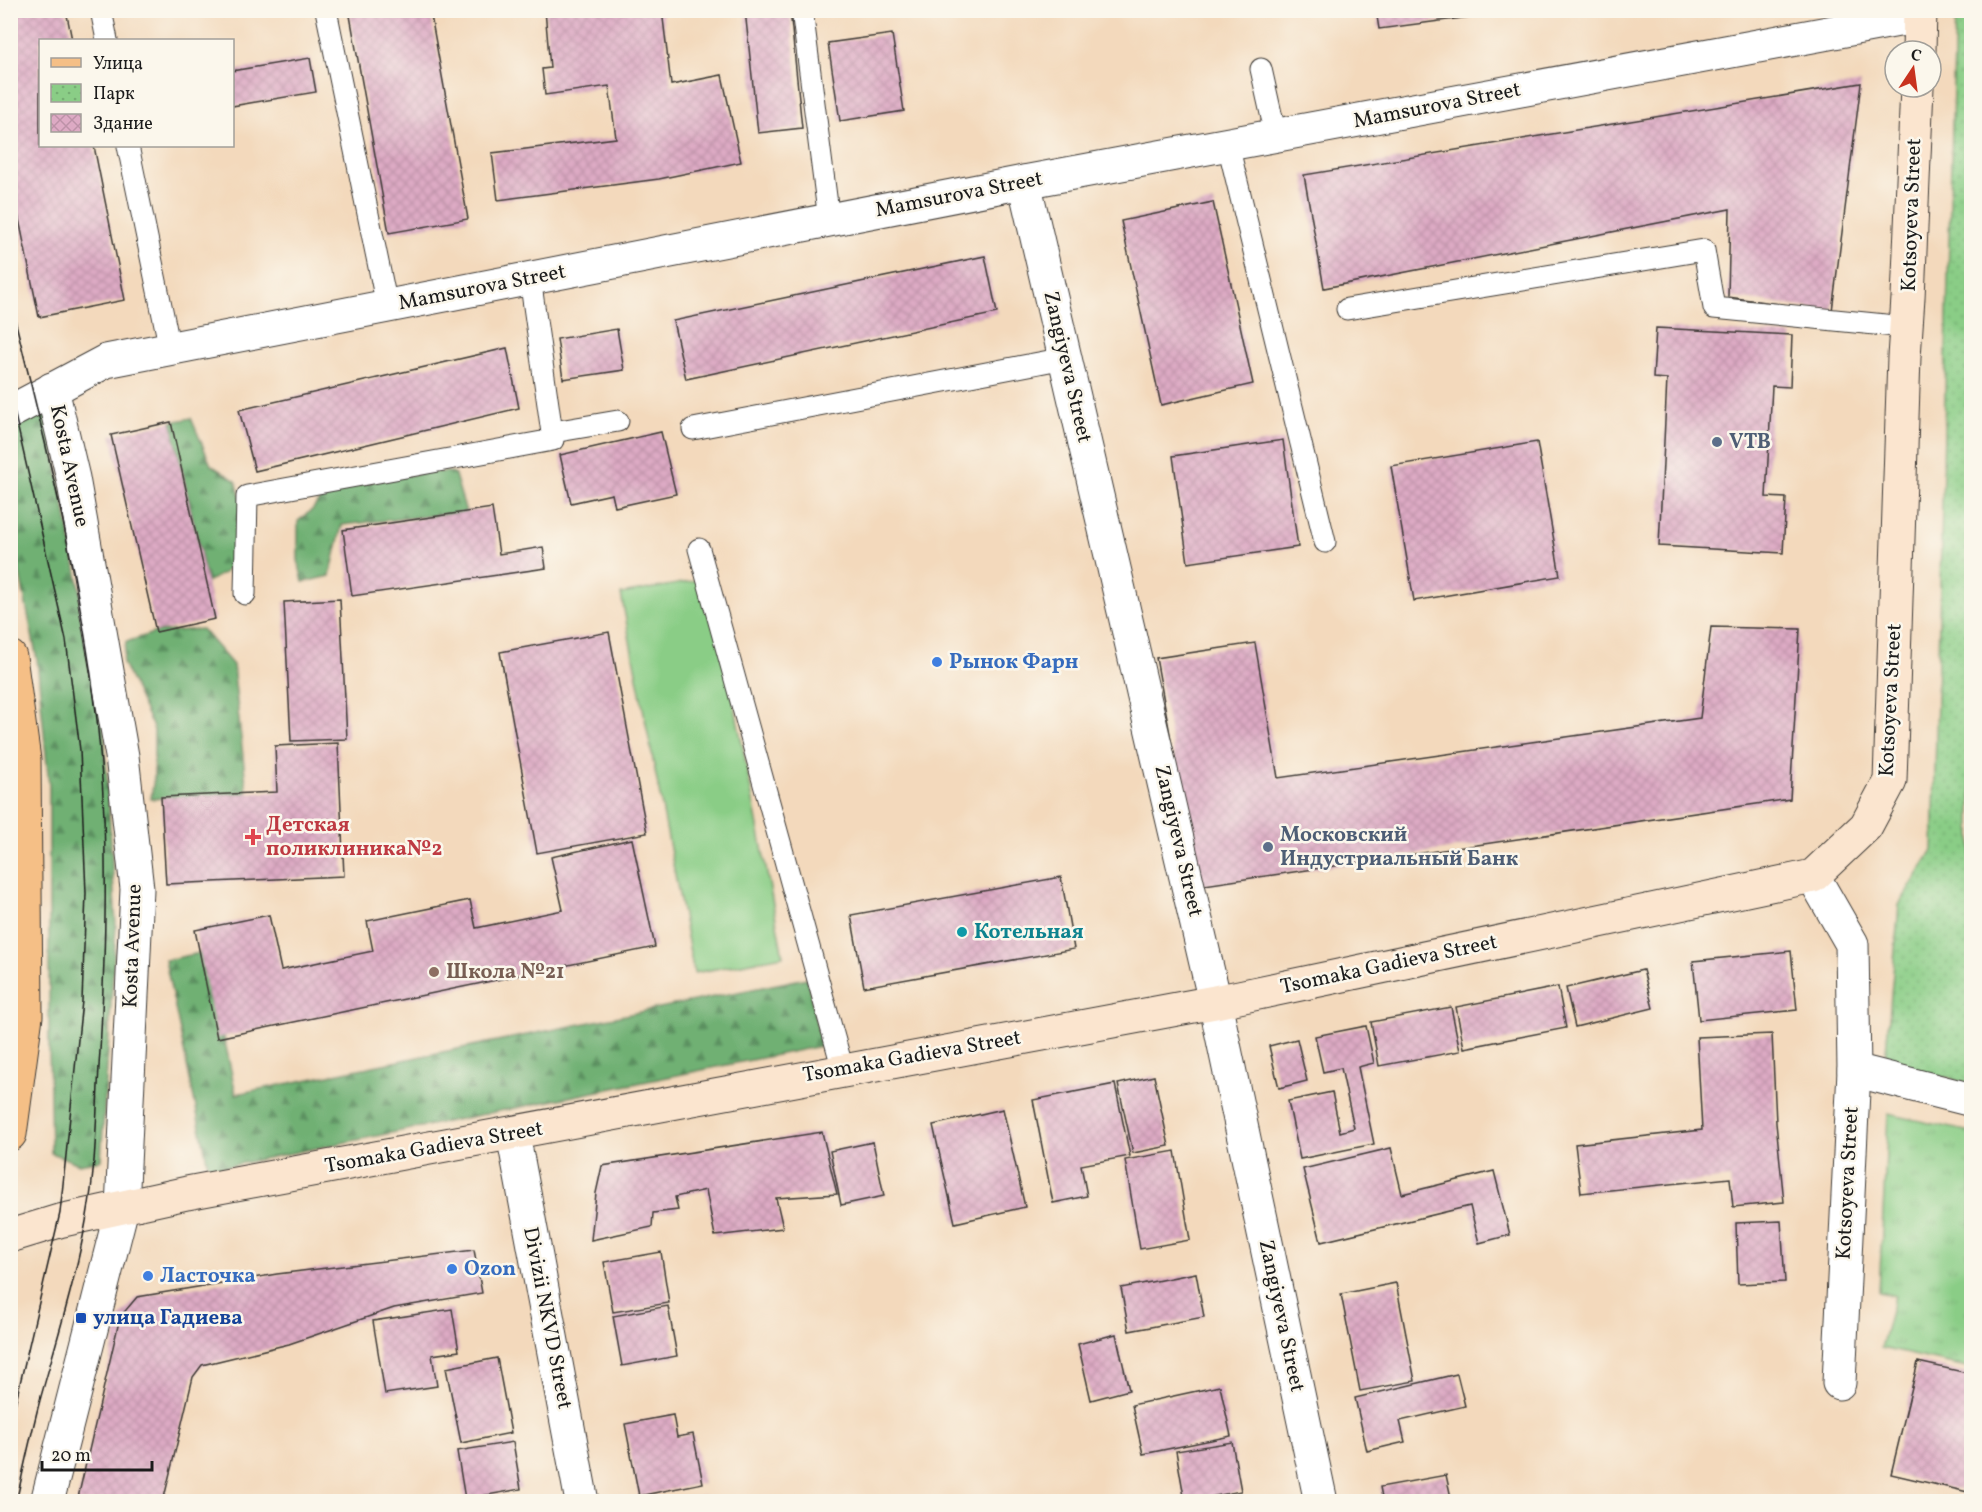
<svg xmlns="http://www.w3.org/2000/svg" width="1982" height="1512" viewBox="0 0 1982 1512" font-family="Vollkorn,serif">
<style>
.grass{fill:url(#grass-tufts);stroke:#537451;stroke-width:1.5}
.forest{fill:url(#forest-firs);stroke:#466648;stroke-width:1.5}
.park{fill:url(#park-dots);stroke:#537451;stroke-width:1.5}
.pitch{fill:#8acd86;stroke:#537451;stroke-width:1.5}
.building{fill:url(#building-cross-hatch)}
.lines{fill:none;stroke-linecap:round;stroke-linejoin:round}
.lane-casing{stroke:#3c3834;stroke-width:23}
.street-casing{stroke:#3c3834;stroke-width:35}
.secondary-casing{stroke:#3c3834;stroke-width:35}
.primary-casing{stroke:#3c3834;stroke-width:35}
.lane{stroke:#fff;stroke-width:21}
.street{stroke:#fff;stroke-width:33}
.secondary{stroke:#fbe5cf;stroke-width:33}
.primary{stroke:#f5bf86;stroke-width:33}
.tram{stroke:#1c1c1c;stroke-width:1.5}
.service-dot{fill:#5c6f8a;stroke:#fbf7ec;stroke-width:2}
.shop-dot{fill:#3f7fe0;stroke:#fbf7ec;stroke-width:2}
.health-dot{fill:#e0444e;stroke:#fbf7ec;stroke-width:2}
.culture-dot{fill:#0f9aa8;stroke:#fbf7ec;stroke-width:2}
.education-dot{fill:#8d6e63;stroke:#fbf7ec;stroke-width:2}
.transit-dot{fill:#1a4fb4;stroke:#fbf7ec;stroke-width:2}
.labels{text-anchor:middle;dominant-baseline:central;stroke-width:5;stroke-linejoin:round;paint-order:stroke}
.street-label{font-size:21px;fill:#1c1c1c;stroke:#fbf7ec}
.service-label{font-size:21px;font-weight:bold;fill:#4e5e75;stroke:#fbf7ec;text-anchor:start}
.shop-label{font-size:21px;font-weight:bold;fill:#366cbe;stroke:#fbf7ec;text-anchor:start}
.health-label{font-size:21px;font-weight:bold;fill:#be3a42;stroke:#fbf7ec;text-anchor:start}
.culture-label{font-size:21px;font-weight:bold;fill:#0d838f;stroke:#fbf7ec;text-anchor:start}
.education-label{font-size:21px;font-weight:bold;fill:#785e54;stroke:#fbf7ec;text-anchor:start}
.transit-label{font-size:21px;font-weight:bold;fill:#164399;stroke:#fbf7ec;text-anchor:start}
</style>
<defs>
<pattern id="grass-tufts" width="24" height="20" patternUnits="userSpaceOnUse" patternTransform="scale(1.5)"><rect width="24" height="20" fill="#8acd86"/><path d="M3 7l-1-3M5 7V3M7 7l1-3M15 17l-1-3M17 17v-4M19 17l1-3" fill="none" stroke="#76af73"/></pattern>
<pattern id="forest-firs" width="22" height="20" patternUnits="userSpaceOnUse" patternTransform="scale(1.5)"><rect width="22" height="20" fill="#6fb073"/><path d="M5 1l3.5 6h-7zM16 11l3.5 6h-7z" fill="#5a8e5e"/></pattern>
<pattern id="park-dots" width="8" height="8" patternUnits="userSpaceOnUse" patternTransform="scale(1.5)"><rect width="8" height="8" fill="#8acd86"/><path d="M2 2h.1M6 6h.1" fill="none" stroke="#76af73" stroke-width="1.8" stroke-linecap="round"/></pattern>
<pattern id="building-cross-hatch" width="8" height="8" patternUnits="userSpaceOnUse" patternTransform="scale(1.5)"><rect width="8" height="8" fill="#ddaac4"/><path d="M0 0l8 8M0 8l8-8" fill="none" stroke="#bd92a8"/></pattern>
</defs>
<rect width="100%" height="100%" fill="#fbf7ec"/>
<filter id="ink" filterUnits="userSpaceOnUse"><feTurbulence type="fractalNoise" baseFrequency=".0167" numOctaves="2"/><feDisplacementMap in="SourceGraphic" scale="12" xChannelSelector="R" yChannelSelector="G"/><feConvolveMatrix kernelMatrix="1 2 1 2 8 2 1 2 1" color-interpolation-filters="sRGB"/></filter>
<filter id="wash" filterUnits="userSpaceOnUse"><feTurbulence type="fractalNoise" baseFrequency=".008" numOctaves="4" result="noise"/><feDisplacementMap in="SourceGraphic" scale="24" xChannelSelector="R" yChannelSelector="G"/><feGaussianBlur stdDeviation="1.35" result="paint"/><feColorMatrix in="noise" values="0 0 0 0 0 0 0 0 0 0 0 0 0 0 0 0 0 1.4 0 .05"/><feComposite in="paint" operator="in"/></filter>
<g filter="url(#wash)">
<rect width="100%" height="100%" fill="#f3d9bc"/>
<path class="grass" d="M1888,1114l83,18v236l-90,-20 14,-52 -16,-4z"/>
<g class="forest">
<path d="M47,413l56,299 13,214 -15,234 -22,4 -28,-11 -2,-106v-261l-12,-127 -26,-129 -1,-108 16,-8z"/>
<path d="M191,418l20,47 25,16 6,22 -2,38 -14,31 -19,10 -36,-160z"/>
<path d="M426,472h24l5,3 11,37 -124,13 -12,51 -27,6 -5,-22v-39l15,-12 13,-19z"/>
<path d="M202,629l31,36 14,128 -96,6 3,-22v-47l-31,-67 3,-21 30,-10z"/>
<path d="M206,952l30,142 571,-116 14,68 -612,124 -44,-210z"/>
</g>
<path class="park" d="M1955,11h16v1073l-86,-21 14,-158 34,-55z"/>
<path class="pitch" d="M710,578l73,378 -89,17 -73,-379z"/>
<g id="blocks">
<g class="building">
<path d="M10,10h56l6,30h-32v106h54l31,154 -86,17 -29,-142z"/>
<path d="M349,10h81l38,209 -79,14z"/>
<path d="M545,10h117l9,75 51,-10 19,87 -82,17 -161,21 -6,-47 124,-15 -7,-52 -64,9 -3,-26 8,-1z"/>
<path d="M745,10h45l12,118 -44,5z"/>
<path d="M1376,10h132v2l-129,17z"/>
<path d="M892,34l12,77 -64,10 -12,-78z"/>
<path d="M310,58l6,34 -84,14v-35z"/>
<path d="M1861,83l-29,228 -104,-14 2,-88 -406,79 -20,-113z"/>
<path d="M1213,202l40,182 -92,21 -40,-184z"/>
<path d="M985,256l12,57 -311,66 -13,-58z"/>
<path d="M1656,328l136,7 -2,52 -18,-1 -6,111 20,1 -3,55 -124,-7 8,-167 -14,-1z"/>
<path d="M617,329l7,41 -61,9 -6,-40z"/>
<path d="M507,348l12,60 -264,63 -16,-61z"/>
<path d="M171,422l44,197 -59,13 -45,-197z"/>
<path d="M661,432l15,62 -61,13 -3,-13 -41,9 -11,-48z"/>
<path d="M1283,440l15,107 -110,16 -15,-107z"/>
<path d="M1537,442l23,134 -146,25 -23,-135z"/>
<path d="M492,508l7,46 44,-7 3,21 -194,28 -9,-66z"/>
<path d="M340,599l7,140 -56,2 -7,-139z"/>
<path d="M1711,627l89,2 -10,170 -592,87 -42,-228 99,-15 23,135 422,-60z"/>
<path d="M609,632l38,201 -110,20 -37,-201z"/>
<path d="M338,743l6,133 -178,8 -5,-87 116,-5 -2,-46z"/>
<path d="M632,839l23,108 -438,91 -22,-108 74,-15 12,55 92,-19 -6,-30 103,-21 6,28 87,-18 -12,-53z"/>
<path d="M1061,877l13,72 -210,38 -13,-72z"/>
<path d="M1791,951l6,59 -98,10 -6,-59z"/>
<path d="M1643,970l10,38 -78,19 -9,-39z"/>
<path d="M1558,987l8,41 -102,20 -8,-41z"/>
<path d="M1451,1007l9,44 -81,15 -8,-44z"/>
<path d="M1366,1026l8,37 -16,4 16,77 -74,15 -12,-58 44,-9 8,40 14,-4 -13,-60 -18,4 -8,-36z"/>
<path d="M1772,1034l4,89 8,79 -51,5 -3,-29 -149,15 -6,-49 127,-14 -5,-93z"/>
<path d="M1297,1039l10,42 -28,7 -10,-42z"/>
<path d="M1154,1076l15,70 -36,7 -15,-69z"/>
<path d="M1115,1084l15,72 -49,9 6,31 -34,7 -20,-103z"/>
<path d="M1003,1109l22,98 -70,16 -22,-98z"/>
<path d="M822,1132l15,62 -61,4 7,30 -68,8 -9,-46 -31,7 3,13 -25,3 -1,14 -61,13 5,-47 6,-27z"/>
<path d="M873,1142l11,54 -43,9 -11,-54z"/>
<path d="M1391,1148l11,46 92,-23 16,64 -31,8 -9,-37 -149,36 -18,-73z"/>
<path d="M1175,1151l15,89 -50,9 -15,-89z"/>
<path d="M1781,1221l4,61 -47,2 -2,-61z"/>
<path d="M474,1250l8,43 -88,15 -105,36 -87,21 -9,12 -30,125h-86l43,-185 17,-20 140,-23z"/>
<path d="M661,1252l8,51 -56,9 -9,-50z"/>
<path d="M1196,1273l8,44 -75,14 -8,-43z"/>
<path d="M1396,1283l19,98 -55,10 -19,-97z"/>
<path d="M668,1306l9,50 -55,10 -9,-50z"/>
<path d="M452,1309l7,42 -27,4 5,31 -52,8 -12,-73z"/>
<path d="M1116,1334l13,56 -38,10 -13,-56z"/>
<path d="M497,1358l14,75 -50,10 -15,-75z"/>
<path d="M1918,1362l54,12v119l-81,-19z"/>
<path d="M1457,1374l8,32 -65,15 5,21 -38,9 -12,-53z"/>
<path d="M1220,1386l11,50 -88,18 -11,-49z"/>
<path d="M673,1415l4,22 16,-3 10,49 -64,13 -14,-72z"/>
<path d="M513,1442l8,47 -56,10 -8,-48z"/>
<path d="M1232,1442l9,49 -56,11 -9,-51z"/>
<path d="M1446,1475l6,27h-69l-3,-15z"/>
<path d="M704,1495l1,7h-29v-2z"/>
</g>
</g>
</g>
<g filter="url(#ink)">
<use href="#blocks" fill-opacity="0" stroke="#3c3834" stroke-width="1.5"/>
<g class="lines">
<defs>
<g id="lane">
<path d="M101,10l6,30"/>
<path d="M326,10l61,296"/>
<path d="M802,10l27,210"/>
<path d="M1261,69l15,67"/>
<path d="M1228,145l97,397"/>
<path d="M128,146l42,203"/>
<path d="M1347,309l357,-59 10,58 191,19"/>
<path d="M693,429l372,-71"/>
<path d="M553,432l65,-11"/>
<path d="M699,549l144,521"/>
<path d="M245,594l2,-98 306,-56 -23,-162"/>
</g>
<g id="street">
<path d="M1024,182l191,820 106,500"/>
<path d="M10,412l96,-51 918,-179 896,-166"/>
<path d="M1813,876l39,68 2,126 -15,313"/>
<path d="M1854,1070l118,30"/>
<path d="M513,1134l69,368"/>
<path d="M47,1502l75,-294 15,-319 -15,-133 -49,-278 -21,-89"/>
</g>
<g id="secondary">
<path d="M1919,51l1,-41"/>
<path d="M10,1236l49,-15 128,-28 1028,-191 598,-126 53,-50 24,-45 14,-424 4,-59 9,-211"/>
</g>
<path id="primary" d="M10,657l14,103 2,256 -16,118"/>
</defs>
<use href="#lane" class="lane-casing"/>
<use href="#street" class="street-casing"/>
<use href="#secondary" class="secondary-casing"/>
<use href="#primary" class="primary-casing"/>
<use href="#lane" class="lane"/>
<use href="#street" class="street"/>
<use href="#secondary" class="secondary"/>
<use href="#primary" class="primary"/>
<g class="tram">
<path d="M10,300c35,140 70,277 87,420 12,110 9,221 3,331 -4,55 -3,111 -13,165 -11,62 -30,123 -47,184 -9,34 -16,68 -24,102"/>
<path d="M10,393l56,247 14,110 6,143 -4,108 -22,212 -50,213"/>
</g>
</g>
</g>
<g class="service-dot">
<circle cx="1717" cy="442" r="6"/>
<circle cx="1268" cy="847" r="6"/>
</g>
<g class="shop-dot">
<circle cx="937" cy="662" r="6"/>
<circle cx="452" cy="1269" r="6"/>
<circle cx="148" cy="1276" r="6"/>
</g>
<path class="health-dot" d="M250 828h6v6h6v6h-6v6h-6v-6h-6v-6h6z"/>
<circle class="culture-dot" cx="962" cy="932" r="6"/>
<circle class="education-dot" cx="434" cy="972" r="6"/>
<rect class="transit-dot" x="75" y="1312" width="12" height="12" rx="3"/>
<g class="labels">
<g class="street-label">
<text transform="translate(1437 106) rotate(-11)">Mamsurova Street</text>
<text transform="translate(959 195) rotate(-11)">Mamsurova Street</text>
<text transform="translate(1912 215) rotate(-88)">Kotsoyeva Street</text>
<text transform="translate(482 288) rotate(-11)">Mamsurova Street</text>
<text transform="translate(1067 367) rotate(77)">Zangiyeva Street</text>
<text transform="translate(69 466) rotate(78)">Kosta Avenue</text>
<text transform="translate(1891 700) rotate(-87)">Kotsoyeva Street</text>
<text transform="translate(1178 841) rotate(77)">Zangiyeva Street</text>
<text transform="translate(133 946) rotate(-88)">Kosta Avenue</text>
<text transform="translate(1389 965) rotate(-12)">Tsomaka Gadieva Street</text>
<text transform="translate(912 1057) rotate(-10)">Tsomaka Gadieva Street</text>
<text transform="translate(434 1148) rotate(-10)">Tsomaka Gadieva Street</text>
<text transform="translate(1848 1183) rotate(-87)">Kotsoyeva Street</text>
<text transform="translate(1281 1316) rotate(78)">Zangiyeva Street</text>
<text transform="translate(547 1318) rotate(79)">Divizii NKVD Street</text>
</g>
<g class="service-label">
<text x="1729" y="442">VTB</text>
<text x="1280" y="835">Московский<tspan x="1280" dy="24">Индустриальный Банк</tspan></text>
</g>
<g class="shop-label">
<text x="949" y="662">Рынок Фарн</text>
<text x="464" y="1269">Ozon</text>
<text x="160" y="1276">Ласточка</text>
</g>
<g class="health-label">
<text x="266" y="825">Детская<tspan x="266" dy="24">поликлиника№2</tspan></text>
</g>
<g class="culture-label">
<text x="974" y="932">Котельная</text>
</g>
<g class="education-label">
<text x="446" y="972">Школа №21</text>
</g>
<g class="transit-label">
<text x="93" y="1318">улица Гадиева</text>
</g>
</g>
<rect width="1982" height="1512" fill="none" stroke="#fbf7ec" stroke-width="36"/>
<rect x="39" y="39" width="195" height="108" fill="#fbf7ec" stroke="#a29f99" stroke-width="1.5"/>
<rect x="51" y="58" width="30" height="9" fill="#f5bf86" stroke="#a29f99" stroke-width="1.5"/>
<text x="93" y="69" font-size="18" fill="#1c1c1c">Улица</text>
<rect x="51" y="84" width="30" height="18" fill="url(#park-dots)" stroke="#a29f99" stroke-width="1.5"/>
<text x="93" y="99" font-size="18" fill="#1c1c1c">Парк</text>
<rect x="51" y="114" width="30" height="18" fill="url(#building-cross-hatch)" stroke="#a29f99" stroke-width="1.5"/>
<text x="93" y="129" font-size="18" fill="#1c1c1c">Здание</text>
<g transform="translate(1913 69) rotate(13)"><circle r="28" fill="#fbf7ec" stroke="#a29f99" stroke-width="1.5"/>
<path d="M0-4.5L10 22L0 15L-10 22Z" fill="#c8321e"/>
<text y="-9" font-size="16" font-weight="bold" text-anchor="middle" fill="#1c1c1c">С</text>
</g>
<path d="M42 1461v9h110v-9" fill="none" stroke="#1c1c1c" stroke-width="3"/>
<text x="51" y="1461" font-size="18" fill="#1c1c1c" stroke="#fbf7ec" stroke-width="4.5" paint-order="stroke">20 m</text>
</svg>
